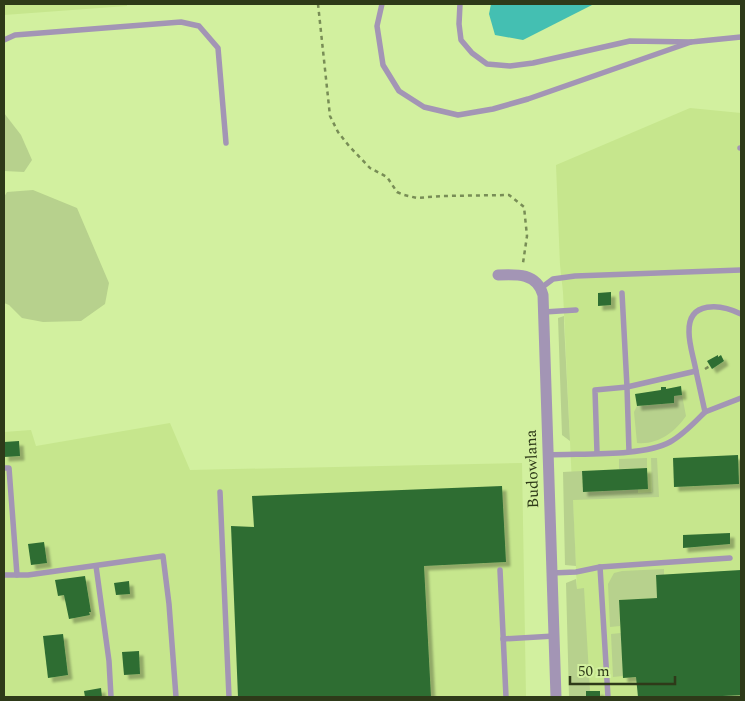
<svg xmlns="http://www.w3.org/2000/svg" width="745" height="701" viewBox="0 0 745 701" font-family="Spectral,serif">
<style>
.built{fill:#c6e68d}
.green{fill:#b7d18d}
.water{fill:#44bfb2}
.building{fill:#2e6d33;filter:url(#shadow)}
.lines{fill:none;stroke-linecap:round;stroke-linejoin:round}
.path{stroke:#788d56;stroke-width:2.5;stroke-dasharray:4 4;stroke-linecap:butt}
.lane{stroke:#a395b5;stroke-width:5.5}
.street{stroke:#a395b5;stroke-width:11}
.labels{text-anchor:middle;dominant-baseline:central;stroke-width:5;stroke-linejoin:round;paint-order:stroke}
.street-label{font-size:16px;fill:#2e3a19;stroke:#d2f09f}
</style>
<defs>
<filter id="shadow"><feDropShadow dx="4.5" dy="4.5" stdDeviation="1" flood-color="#0004"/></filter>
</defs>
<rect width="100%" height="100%" fill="#d2f09f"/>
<g class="built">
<path d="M4,4h123v2l-123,9z"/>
<path d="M690,108l51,5v584h-159l-19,-405 -3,-27 -4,-100z"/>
<path d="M170,423l20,47 332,-7 4,234h-522v-265l27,-2 5,16z"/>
</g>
<g class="green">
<path d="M4,113l17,22 11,25 -8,12 -20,-1z"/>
<path d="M33,190l44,18 32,75 -4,21 -24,17 -38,1 -21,-4 -13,-13 -5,-2v-106l3,-5z"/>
<path d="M564,316v7l6,118 -8,-6 -4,-117z"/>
<path d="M682,395l4,21c-11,16 -28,29 -49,27l-3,-31 3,-6 37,-3v-7z"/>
<path d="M647,458v10l-28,1v-10z"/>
<path d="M651,458h6l2,39 -86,3 3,66 -11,-1 -2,-93 19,-1 1,21 55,-3v4l14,-1z"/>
<path d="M664,569v6h-8l1,23 -38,2 1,26 -10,1 -2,-43 6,-11 8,-2z"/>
<path d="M576,579l1,10 7,-1 6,103h-4v6h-17l-3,-114z"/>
<path d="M621,633l2,43 -10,1 -2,-43z"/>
</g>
<path class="water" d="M491,4h103l-71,36 -28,-5 -6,-21z"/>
<g class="building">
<path d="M611,292v13l-13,1v-13z"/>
<path d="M718,355v2l3,-2 3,6 -12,8 -5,-8z"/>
<path d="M681,386l1,9 -8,1v7l-37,3 -2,-12 26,-4v-3h5v2z"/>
<path d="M19,441l1,15 -16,1v-15z"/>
<path d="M738,455l1,29 -65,3 -1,-29z"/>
<path d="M647,468l1,21 -65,3 -1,-21z"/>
<path d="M502,486l4,76 -82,4 7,131h-193l-7,-171 23,1 -2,-31z"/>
<path d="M730,533v11l-47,4v-13z"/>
<path d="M44,542l3,21 -16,2 -3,-21z"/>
<path d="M741,570v125l-37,2h-66l-2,-20 -13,1 -4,-78 38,-2 -1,-23z"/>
<path d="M85,576l6,36h-2l1,3 -21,4 -5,-24 -6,1 -3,-16z"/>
<path d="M129,581l1,13 -14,1 -2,-12z"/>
<path d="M63,634l5,41 -20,3 -5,-42z"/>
<path d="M139,651l1,23 -16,1 -2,-23z"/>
<path d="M101,688l1,9h-17l-1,-6z"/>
<rect x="586" y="691" width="14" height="6"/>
</g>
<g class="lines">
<g class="path">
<path d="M318,4l12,112 8,16 11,14 21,22 17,9 10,15 7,3 13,3 25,-2 67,-1 15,12 3,29 -4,27"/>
<path d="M705,369l5,-3"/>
</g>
<g class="lane">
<path d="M382,4l-5,22 6,39 16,26 25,16 34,8 35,-6 35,-10 163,-57"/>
<path d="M460,4l-1,20 2,16 11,13 15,11 23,2 23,-3 97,-22 61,1 50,-5"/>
<path d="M4,40l11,-5 166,-13 18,4 19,22 8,95"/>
<path d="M740,148h1"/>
<path d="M541,288l12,-9 22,-3 166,-6"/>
<path d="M544,312l32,-2"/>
<path d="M696,371c-2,-12 -7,-26 -7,-39 -1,-32 32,-28 52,-18"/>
<path d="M705,412l36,-14"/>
<path d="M597,453l-2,-63 32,-3 -5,-94"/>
<path d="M548,455c32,-2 95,2 122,-13 13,-7 24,-19 35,-30l-9,-41 -69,16 2,65"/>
<path d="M4,468h5l8,107"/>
<path d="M220,492l9,205"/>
<path d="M96,566l13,95 2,36"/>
<path d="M600,567l8,130"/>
<path d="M500,570l6,127"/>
<path d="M552,573l24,-1 24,-5 130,-9"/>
<path d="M4,575h24l135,-19 6,48 7,93"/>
<path d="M503,639l51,-3"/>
</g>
<path class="street" d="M498,275c19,-1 39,-2 45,20l13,402"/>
</g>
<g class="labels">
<g class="street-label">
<text transform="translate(532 469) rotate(-92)">Budowlana</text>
</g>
</g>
<rect width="745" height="701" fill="none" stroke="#2e3a19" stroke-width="10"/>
<path d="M570 676v8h105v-8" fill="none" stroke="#2e3a19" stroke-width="2.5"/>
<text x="578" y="676" font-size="15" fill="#2e3a19" stroke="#d2f09f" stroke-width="4" paint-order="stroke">50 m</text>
</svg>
